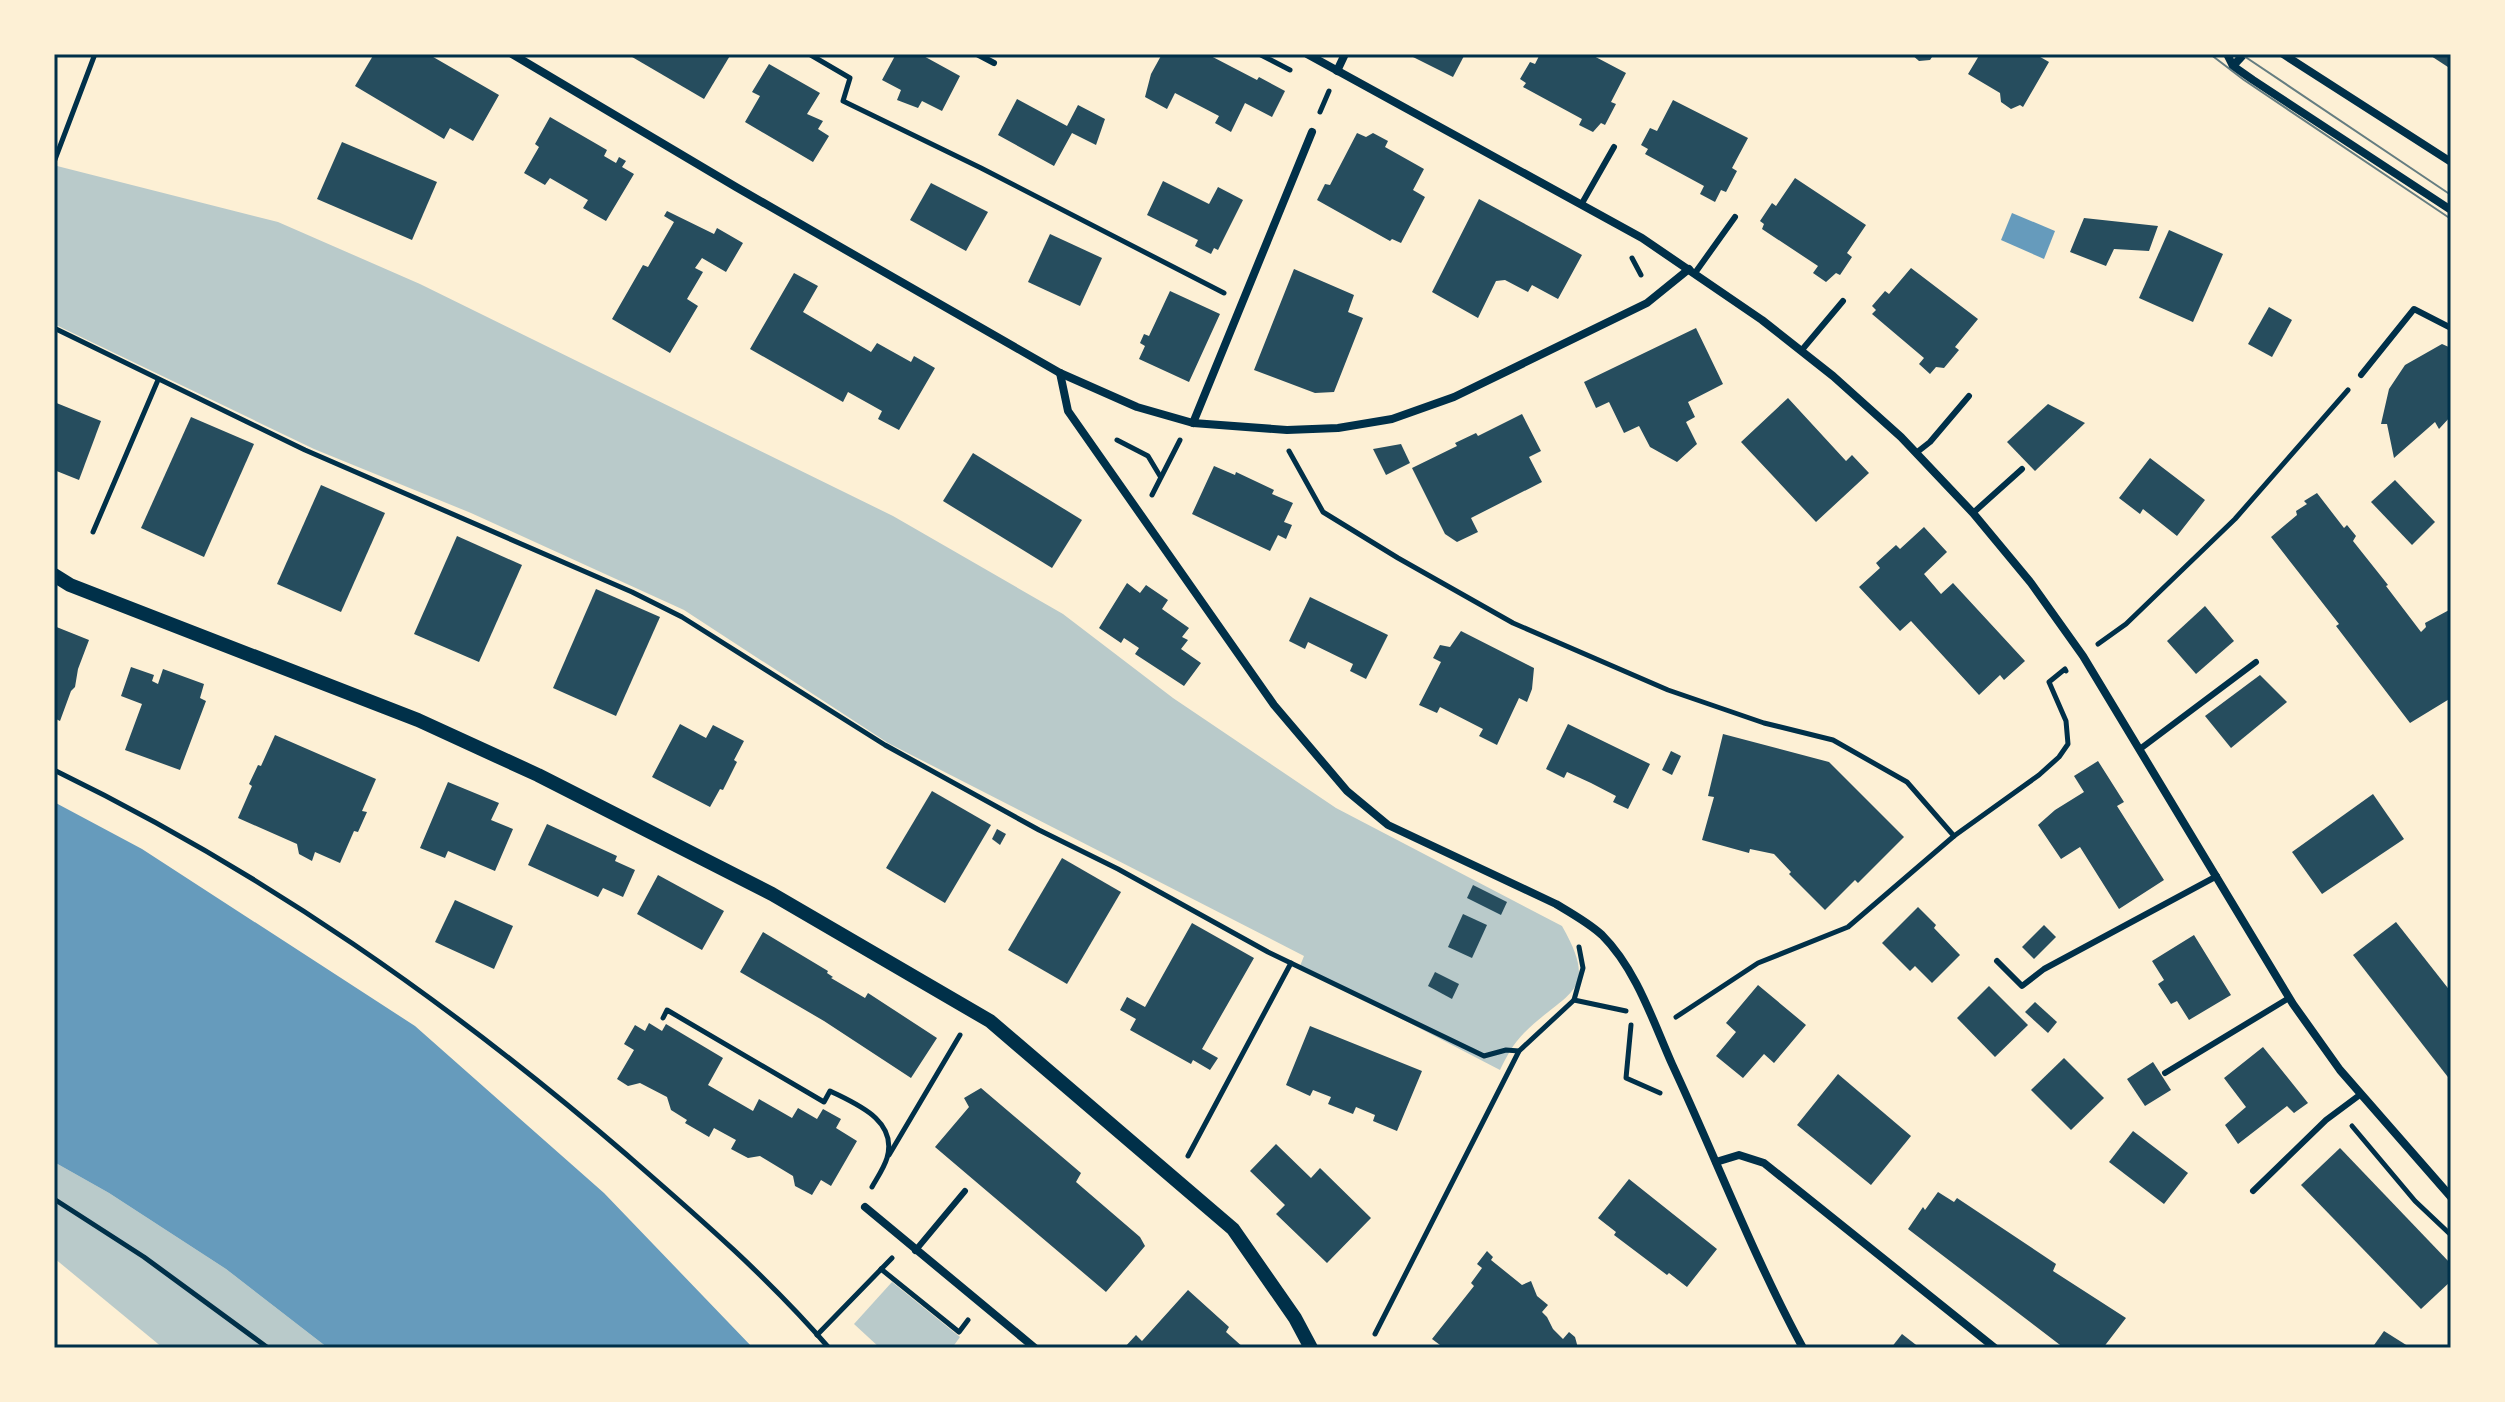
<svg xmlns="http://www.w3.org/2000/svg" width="2505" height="1402" viewBox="0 0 2505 1402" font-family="'Roboto Serif',serif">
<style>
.green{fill:#b9caca}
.water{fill:#669bbc}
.building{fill:#264d5e}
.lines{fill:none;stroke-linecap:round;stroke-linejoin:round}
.path{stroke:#003049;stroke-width:5}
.service{stroke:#003049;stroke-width:6}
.minor{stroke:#003049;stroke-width:8}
.tertiary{stroke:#003049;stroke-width:14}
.tram{stroke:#657d81;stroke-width:2}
.neatline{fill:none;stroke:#003049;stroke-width:3}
</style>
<rect width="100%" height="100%" fill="#fdf0d5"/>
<g class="green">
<path d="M57,166l221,56 142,62 473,232 170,98 110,84 163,110 226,118c39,68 4,65 -38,107 -11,11 -17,23 -24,37l-200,-104 4,-10 -416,-213 -204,-133 -213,-97 -157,-64 -260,-125v-149z"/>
<path d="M54,1162l55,31 117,76 102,79h-165l-109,-90z"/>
<path d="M892,1282l68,55 -8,11h-72l-26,-24z"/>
</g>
<g class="water">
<path d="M2012,213l43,18 -11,28 -43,-19z"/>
<path d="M54,802l88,47 273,177 189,167 149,155h-425l-102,-79 -117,-76 -55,-31z"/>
</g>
<g class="building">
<path d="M374,54h54l71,41 -26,46 -23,-13 -6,11 -89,-53z"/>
<path d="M627,54h104l-27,45z"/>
<path d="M896,54h24l40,22 -18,35 -20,-10 -4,7 -21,-8 4,-10 -19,-10z"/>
<path d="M1162,54h45l50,26 2,-3 26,14 -13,26 -27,-14 -14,29 -16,-9 4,-7 -44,-23 -8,16 -22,-12 6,-23z"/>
<path d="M1407,54h58l-12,23z"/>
<path d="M1540,54h50l36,19 -15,29 5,2 -11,21 -4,-2 -8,9 -14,-7 3,-6 -59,-32 3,-4 -6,-4 10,-17 5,2z"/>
<path d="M1911,54h23l-4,6 -11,1z"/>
<path d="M1980,54h55l14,8 -26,45 -3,-2 -9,4 -10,-7 -1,-9 -32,-19z"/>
<path d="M2428,54h23v15z"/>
<path d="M769,64l51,29 -13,21 16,7 -5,8 11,7 -16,26 -68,-40 15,-26 -8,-4z"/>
<path d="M1017,99l50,27 11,-21 27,14 -9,26 -24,-12 -18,33 -56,-31z"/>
<path d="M1673,100l75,38 -16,30 5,3 -11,21 -5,-2 -6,12 -15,-8 4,-8 -59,-32 3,-5 -7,-4 9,-17 7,3z"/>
<path d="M550,117l57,33 -3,6 12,7 3,-6 7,4 -4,6 12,7 -28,47 -23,-13 5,-8 -38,-22 -5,7 -21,-12 15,-26 -4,-3z"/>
<path d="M1357,133l9,4 7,-4 15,8 -3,6 39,22 -11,21 12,7 -24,46 -9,-4 -2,2 -73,-41 8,-16 5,1z"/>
<path d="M342,142l95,40 -25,58 -95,-41z"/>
<path d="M1795,178l71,47 -19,28 5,4 -12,18 -4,-2 -10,9 -13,-9 5,-7 -56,-37 2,-5 -4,-3 12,-18 4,3z"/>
<path d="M1163,181l46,23 9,-17 25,13 -25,50 -4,-2 -3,6 -16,-8 3,-6 -51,-25z"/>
<path d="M931,183l57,29 -22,39 -56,-31z"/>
<path d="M1479,199l103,56 -24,44 -26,-14 -4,7 -23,-12 -9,1 -18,37 -46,-26z"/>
<path d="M667,211l47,23 3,-6 26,15 -17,29 -24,-14 -7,10 8,4 -16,27 11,7 -28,47 -58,-34 31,-54 5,2 26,-45 -10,-6z"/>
<path d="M2084,218l74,8 -9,25 -35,-2 -8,17 -36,-14z"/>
<path d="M2169,230l54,24 -30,68 -54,-24z"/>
<path d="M1050,234l52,24 -22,48 -52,-24z"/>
<path d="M1911,268l67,51 -23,28 4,3 -15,18 -8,-1 -6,7 -11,-10 5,-6 -52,-44 4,-4 -4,-4 13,-15 4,3z"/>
<path d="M1294,269l60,26 -6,17 15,6 -29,74 -19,1 -61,-23z"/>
<path d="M794,273l24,13 -15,26 68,40 6,-9 34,19 3,-6 21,12 -36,62 -21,-11 4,-8 -34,-19 -5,10 -93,-53z"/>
<path d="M1170,291l50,23 -31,68 -50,-23 6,-13 -5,-3 4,-9 5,2z"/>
<path d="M2269,307l23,13 -20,37 -24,-13z"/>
<path d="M1696,328l27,56 -35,18 7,15 -9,5 11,22 -20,18 -27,-15 -11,-21 -15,7 -15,-31 -13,6 -12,-26z"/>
<path d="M2442,344l9,4v68l-12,13 -4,-7 -41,36 -7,-34h-6l8,-35 16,-24z"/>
<path d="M1788,398l58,63 6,-6 17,18 -53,49 -75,-80z"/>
<path d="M54,402l47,19 -22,59 -25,-10z"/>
<path d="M2048,404l37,19 -50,48 -28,-29z"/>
<path d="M1522,414l19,37 -12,6 13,25 -71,36 7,14 -21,10 -12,-8 -33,-66 45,-22 -2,-3 21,-10 2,3z"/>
<path d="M191,417l63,27 -50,113 -63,-29z"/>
<path d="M1401,444l9,19 -24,12 -13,-26z"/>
<path d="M973,453l109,67 -30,48 -109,-67z"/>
<path d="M2150,458l55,42 -28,36 -34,-27 -3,5 -21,-16z"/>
<path d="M1214,466l21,9 1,-3 38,18 -2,4 21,9 -9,19 8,3 -6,14 -8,-4 -8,16 -78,-37z"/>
<path d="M2395,480l40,42 -23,23 -41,-43z"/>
<path d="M321,485l64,28 -44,99 -64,-28z"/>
<path d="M2317,493l27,35 3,-3 9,11 -3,5 35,44 -2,1 35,46 5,-5 -1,-4 26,-14v89l-41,25 -74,-97 3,-2 -68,-87 26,-22 -1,-4 11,-7 -3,-3z"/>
<path d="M1924,527l23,25 -23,22 17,20 12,-11 72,78 -21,19 -4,-5 -21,20 -68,-74 -11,10 -41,-44 21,-19 -4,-5 20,-18 4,4z"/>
<path d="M457,536l65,29 -43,97 -65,-28z"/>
<path d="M1127,583l13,10 6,-8 22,15 -6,9 27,19 -7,9 6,3 -7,9 20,14 -17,23 -49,-32 4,-6 -15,-10 -3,5 -22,-15z"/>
<path d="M596,589l64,28 -44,99 -63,-28z"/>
<path d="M1310,597l78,38 -22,44 -16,-8 3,-7 -45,-22 -3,7 -16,-8z"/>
<path d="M2205,606l29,35 -38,33 -29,-33z"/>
<path d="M54,626l35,14 -11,29 -3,18 -4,4 -11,30 -6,-3z"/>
<path d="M1461,631l73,37 -2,21 -5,13 -8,-4 -22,47 -18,-9 4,-7 -43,-22 -3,6 -18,-8 22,-43 -8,-4 7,-13 10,2z"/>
<path d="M131,667l23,8 -2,6 6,3 5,-15 41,15 -4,14 6,3 -26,69 -55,-20 17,-46 -21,-8z"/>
<path d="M2260,675l27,27 -56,46 -26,-32z"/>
<path d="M680,724l26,14 7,-13 31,16 -10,19 3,2 -14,28 -3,-1 -10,18 -58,-30z"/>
<path d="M1568,724l82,40 -22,45 -15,-7 3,-6 -25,-13 -24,-11 -3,6 -18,-9z"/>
<path d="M1723,734l106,28 75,75 -46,46 -3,-3 -30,30 -36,-36 2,-2 -17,-18 -24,-5 -1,4 -47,-13 12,-43 -6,-1z"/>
<path d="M275,735l101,44 -14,32 5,1 -9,20 -4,-1 -14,32 -25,-11 -3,9 -13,-7 -2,-10 -59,-26 14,-32 -3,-2 9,-19 3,1z"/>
<path d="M1671,751l10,5 -9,19 -10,-5z"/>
<path d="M2098,761l26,41 -7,4 47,74 -45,29 -39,-62 -19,12 -23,-34 17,-15 29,-18 -10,-16z"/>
<path d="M448,782l51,21 -8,17 22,9 -18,42 -47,-20 -3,7 -25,-10z"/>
<path d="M932,791l59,34 -46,78 -59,-35z"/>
<path d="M2373,794l31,45 -82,55 -30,-42z"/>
<path d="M547,824l70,32 -2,5 20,9 -12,27 -20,-9 -5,9 -70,-32z"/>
<path d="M997,829l9,5 -6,11 -8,-6z"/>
<path d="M1062,858l59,34 -54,92 -59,-34z"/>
<path d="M658,875l66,36 -22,39 -65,-36z"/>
<path d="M1473,885l34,17 -6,13 -34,-17z"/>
<path d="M455,900l58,26 -19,43 -59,-27z"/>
<path d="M1918,907l18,18 -2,3 26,27 -28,28 -17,-17 -5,5 -28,-28z"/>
<path d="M1463,914l24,11 -15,33 -24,-11z"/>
<path d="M2396,922l55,70v89l-98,-126z"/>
<path d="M1192,923l62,35 -52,91 16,9 -8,12 -17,-10 -2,4 -61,-34 6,-11 -16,-9 7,-13 18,10z"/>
<path d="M2044,925l12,12 -22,22 -12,-12z"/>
<path d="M763,932l65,39 -1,2 6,4 -2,1 34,20 3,-5 69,45 -26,40 -87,-57 -84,-49z"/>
<path d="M2194,935l37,60 -42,25 -12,-19 -6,3 -13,-20 6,-4 -12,-19z"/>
<path d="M1435,972l24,12 -7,15 -24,-13z"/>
<path d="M1758,985l48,40 -32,38 -10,-9 -21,24 -27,-22 20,-24 -10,-9z"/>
<path d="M1989,986l39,39 -33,32 -38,-39z"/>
<path d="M2035,1002l22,20 -9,11 -23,-21z"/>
<path d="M649,1023l13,8 4,-7 57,34 -15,27 45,26 6,-12 33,19 6,-10 19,11 6,-10 18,10 -5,9 21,13 -26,45 -10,-6 -9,15 -17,-9 -2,-10 -33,-20 -12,2 -17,-9 5,-9 -22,-12 -5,9 -24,-14 2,-3 -16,-10 -4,-13 -27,-14 -12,3 -11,-7 17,-29 -10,-6 11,-19 10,6z"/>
<path d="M1310,1026l112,45 -25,60 -24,-10 2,-6 -19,-8 -3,7 -25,-10 3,-7 -18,-7 -3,6 -24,-11z"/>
<path d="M2263,1047l45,56 -14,10 -7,-7 -49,38 -13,-19 21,-18 -22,-29z"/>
<path d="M2064,1058l40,40 -33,32 -40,-40z"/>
<path d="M2153,1062l18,28 -26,16 -18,-27z"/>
<path d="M1838,1074l73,62 -40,49 -74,-60z"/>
<path d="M981,1088l100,85 -5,9 64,55 5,9 -39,46 -171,-145 34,-40 -5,-9z"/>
<path d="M2133,1131l55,42 -24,31 -55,-42z"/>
<path d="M1276,1144l35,34 9,-10 51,50 -44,45 -51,-49 9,-9 -35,-34z"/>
<path d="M2340,1148l111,116v17l-30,28 -120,-124z"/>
<path d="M1629,1179l88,70 -30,38 -18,-14 -2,2 -53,-40 2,-3 -18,-14z"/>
<path d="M1938,1192l16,10 3,-4 99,66 -3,7 73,47 -23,30h-39l-156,-119 15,-22 2,3z"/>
<path d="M1487,1251l6,6 -2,3 31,25 9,-4 6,15 11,9 -6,7 5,5 6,12 10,10 6,-7 6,5 3,11h-134l-12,-9 42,-53 -3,-3 11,-15 -5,-4z"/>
<path d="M1188,1290l41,37 -3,5 18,16h-120l12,-13 6,6z"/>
<path d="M2384,1331l27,17h-39z"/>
<path d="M1902,1334l18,14h-29z"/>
</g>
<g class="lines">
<g class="path">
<path d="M809,54l41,24 -7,23 138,67 243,125"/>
<path d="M1259,54l31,16"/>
<path d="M1320,112l9,-21"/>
<path d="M54,162l41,-108"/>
<path d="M1632,258l9,17"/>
<path d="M54,328l251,122 327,142 50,25 203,128 154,85 79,39 150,83 216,104 22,-6 13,1"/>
<path d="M1117,440l31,16 12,20"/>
<path d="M1289,451l34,61 75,46 115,65 155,67 96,33 69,17 74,42 47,54"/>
<path d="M1152,495l28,-55"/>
<path d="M93,532l65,-152"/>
<path d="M2098,644l28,-20 109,-105 113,-129"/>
<path d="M54,770c210,102 396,233 573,385 69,60 142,123 202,193"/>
<path d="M1574,1000l9,-32 -4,-21"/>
<path d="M1676,1017l82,-54 90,-36 106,-91 85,-61 20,-18 9,-13 -2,-23 -17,-39 16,-13 1,2"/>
<path d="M663,1018l4,-8 157,92 6,-11c26,13 68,29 57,67 -3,10 -10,20 -15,29"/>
<path d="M1631,1025l-5,53 34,15"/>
<path d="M2352,1126l63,75 36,34"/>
<path d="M889,1155l71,-120"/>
<path d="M1188,1156l103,-193"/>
<path d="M54,1199l90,58 124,91"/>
<path d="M881,1269l78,63 9,-12"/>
<path d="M1375,1334l144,-283 55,-51 52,11"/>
<path d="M817,1335l75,-77"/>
</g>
<g class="service">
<path d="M977,54l17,9"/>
<path d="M1581,205l33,-58"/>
<path d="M1695,273l40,-56"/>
<path d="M1801,351l42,-50"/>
<path d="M2361,375l53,-66 37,19"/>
<path d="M1916,453l14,-11 39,-46"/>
<path d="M1973,513l49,-44"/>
<path d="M2140,749l116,-87"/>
<path d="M1997,961l25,25 22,-17 173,-93"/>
<path d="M2165,1073l124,-75"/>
<path d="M2253,1191l73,-71 35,-26"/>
<path d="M915,1251l50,-60"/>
</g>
<g class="minor">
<path d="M512,54l224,133 324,186 77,34 56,16 94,7 51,-2 54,-9 62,-22 193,-94 42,-34"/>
<path d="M1307,54l335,184 120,82 71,56 68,61 72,76 58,70 52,73 210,348 47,66 111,127"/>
<path d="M2227,54l6,12 20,14 198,130"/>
<path d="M2283,54l168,108"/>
<path d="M2233,66l11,-12"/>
<path d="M1337,71l8,-17"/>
<path d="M1060,373l8,38 206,294 73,86 41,34 168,79c15,9 33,19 46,31 34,34 51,86 70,129 44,94 81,192 131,284"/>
<path d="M1193,423l119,-291"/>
<path d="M1716,1162l23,-7 25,8 231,185"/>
<path d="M865,1207l170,141"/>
</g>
<path class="tertiary" d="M54,575l16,10 348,135 120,55 234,119 218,127 243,208 62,89 16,30"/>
<g class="tram">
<path d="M2210,54l34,26 207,139"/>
<path d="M2241,54l210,141"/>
</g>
</g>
<rect width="2505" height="1402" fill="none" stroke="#fdf0d5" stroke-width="112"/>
<rect x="56" y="56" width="2393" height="1290" class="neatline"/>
</svg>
